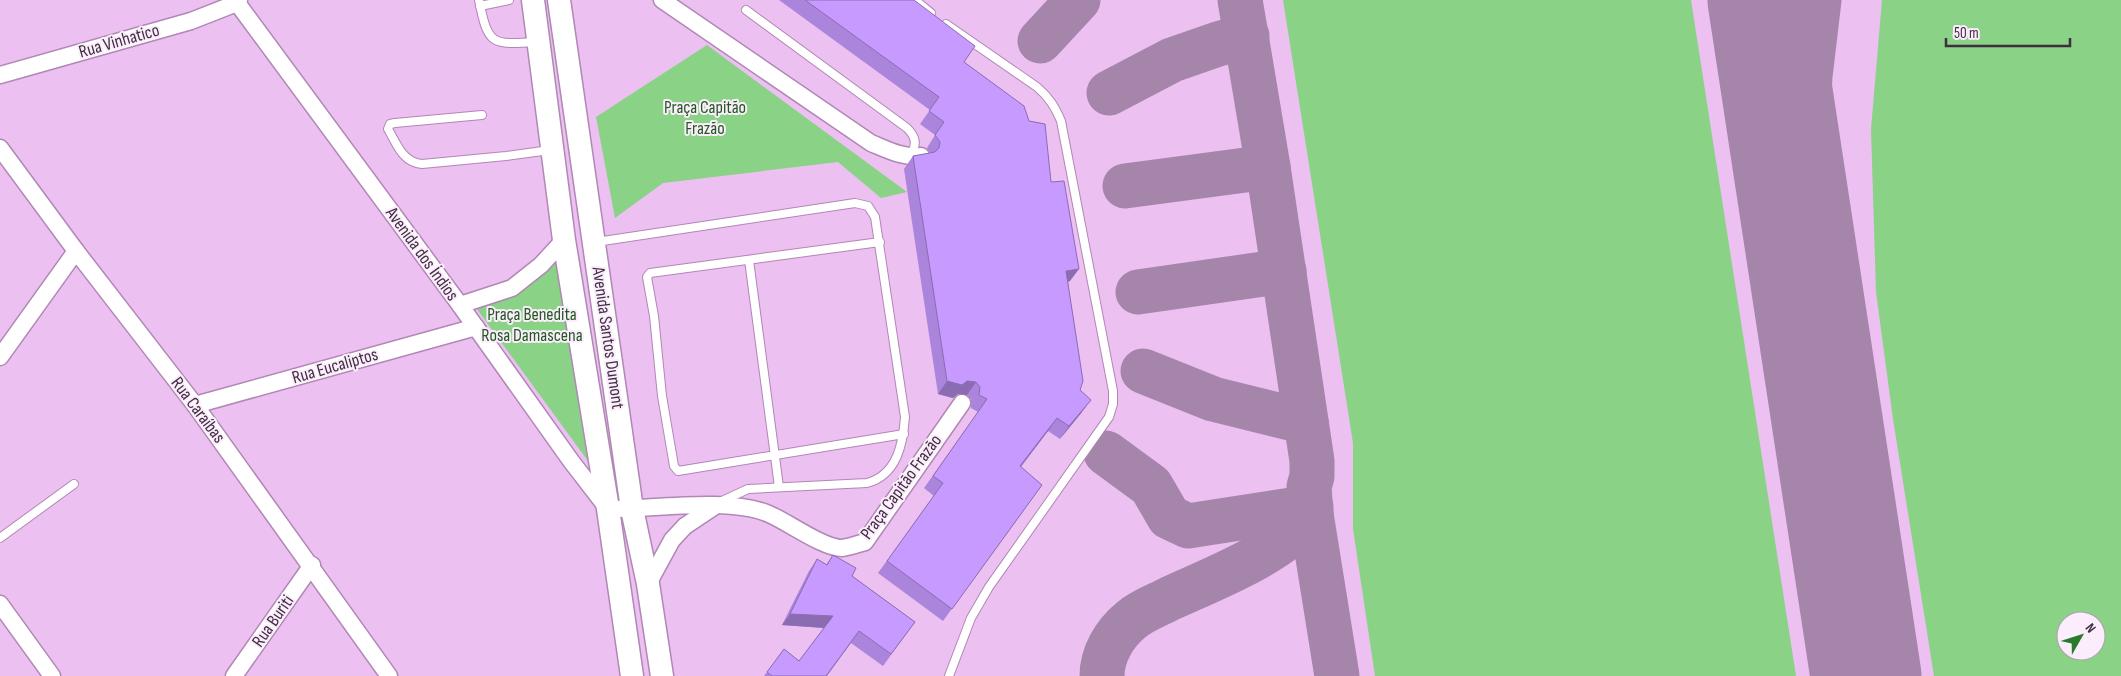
<svg xmlns="http://www.w3.org/2000/svg" width="2121" height="676" viewBox="0 0 2121 676" font-family="'Sofia Sans Condensed',sans-serif">
<style>
.green{fill:#89d286;fill-rule:evenodd}
.lines{fill:none;stroke-linecap:round;stroke-linejoin:round}
.taxiway{stroke:#a685aa;stroke-width:45}
.runway{stroke:#a685aa;stroke-width:111}
.service-casing{stroke:#b087b5;stroke-width:10}
.minor-casing{stroke:#b087b5;stroke-width:19}
.secondary-casing{stroke:#b087b5;stroke-width:25}
.service{stroke:#fff;stroke-width:8}
.minor{stroke:#fff;stroke-width:16}
.secondary{stroke:#fff;stroke-width:22}
.wall{fill:#ab84db}
.shaded-wall{fill:#8b6cb2}
.building{fill:#c79aff;stroke:#8b6cb2}
.labels{text-anchor:middle;dominant-baseline:central;stroke-width:4;stroke-linejoin:round;paint-order:stroke}
.street-label{font-size:18px;fill:#3f2d40;stroke:#fbedfc}
.park-label{font-size:18px;fill:#225a22;stroke:#fbedfc}
</style>
<rect width="100%" height="100%" fill="#ecc0f1"/>
<g class="green">
<path d="M1283,0h408l105,676h-421l-22,-147v-86z"/>
<path d="M1882,0h239v676h-187l-41,-257 -17,-127 -5,-163zM2066,621h30v30h-30z"/>
<path d="M707,45l200,147 -26,6 -43,-36 -175,21 -48,35 -19,-101z"/>
<path d="M557,256l31,205 -114,-156z"/>
</g>
<g class="lines">
<g class="taxiway">
<path d="M1240,0l28,167 44,294v15l-3,11 2,27 26,162"/>
<path d="M1040,41l38,-41"/>
<path d="M1109,93l63,-33 46,-16 29,-8"/>
<path d="M1125,186l143,-19"/>
<path d="M1801,250l9,-174 9,-76"/>
<path d="M1138,292l146,-21"/>
<path d="M1143,371l70,28 93,23"/>
<path d="M1106,453l45,33 18,31 19,9 123,-19"/>
<path d="M1102,676c0,-21 12,-42 29,-56 12,-10 27,-15 40,-22 44,-20 112,-46 140,-84"/>
</g>
<path class="runway" d="M1763,0l103,676"/>
<defs>
<g id="service">
<path d="M479,0c9,45 12,45 57,42"/>
<path d="M915,0l16,13"/>
<path d="M480,6l29,-6"/>
<path d="M746,10l161,118c9,9 10,16 4,27"/>
<path d="M946,24l91,63c12,10 18,20 24,34l52,270v13l-4,13 -120,170 -18,31 -22,58"/>
<path d="M482,115l-87,8 -5,1 -2,5c9,15 14,33 34,35l84,-8 44,-6"/>
<path d="M596,242l259,-39 13,3 7,11 30,200c-2,27 -8,58 -38,66l-119,6 -28,13"/>
<path d="M880,242l-230,31 -3,4 7,39 8,80 12,70 4,5 226,-37"/>
<path d="M749,260l30,227"/>
<path d="M0,538l74,-54"/>
</g>
<g id="minor">
<path d="M235,0l225,305 111,156 37,48c45,0 122,-12 161,5 19,8 54,34 73,34 8,-1 16,-4 23,-6l97,-139"/>
<path d="M662,0l209,143c17,7 32,15 50,13"/>
<path d="M0,75l191,-54 46,-18 2,-3"/>
<path d="M0,148l76,103 119,154 194,271"/>
<path d="M460,305l52,-17 29,-23 23,-25"/>
<path d="M0,357l76,-106"/>
<path d="M195,405l281,-78"/>
<path d="M648,584l24,-44 13,-14 30,-20"/>
<path d="M0,604l52,72"/>
<path d="M234,676l78,-111"/>
</g>
<g id="secondary">
<path d="M533,0l31,240 44,269 24,167"/>
<path d="M559,0l73,509 16,75 14,92"/>
</g>
</defs>
<use href="#service" class="service-casing"/>
<use href="#minor" class="minor-casing"/>
<use href="#secondary" class="secondary-casing"/>
<use href="#service" class="service"/>
<use href="#minor" class="minor"/>
<use href="#secondary" class="secondary"/>
</g>
<g class="wall">
<path d="M779,0h135l50,62 65,59 22,61 19,99 -2,1 12,108 2,22 -22,27 -12,-8 -27,36 21,18 -99,136 -65,-48 56,-77 -10,-8 54,-76 -7,-4v-9l-4,-4 -9,-1 -5,4 -15,-4 -34,-225 9,-13 17,-3 -3,-5 8,-13 -15,-11 10,-14z"/>
<path d="M833,555l19,21 63,46 -32,44 -32,-23 -24,33h-63l20,-27 15,12 25,-33 -42,-3 27,-54 8,-12 9,6z"/>
</g>
<g class="shaded-wall">
<path d="M1079,269l-9,12 -13,3 9,-13z"/>
<path d="M947,381h20l9,1 -9,13 -9,-1 -5,4 -15,-4z"/>
<path d="M1091,400l-9,12 -22,27 9,-13z"/>
<path d="M1057,418l-9,13 -37,48 9,-13z"/>
<path d="M790,614l43,2 -8,12 -43,-3z"/>
</g>
<g class="building">
<path d="M805,0h109l61,46 -11,16 60,44 5,15 16,3 6,58 13,-1 15,88 -13,2 17,110 -3,9 11,10 -22,26 -12,-8 -37,48 22,19 -90,124 -65,-48 56,-78 -10,-7 54,-77 -8,-4 1,-8 -4,-5 -9,-1 -5,4 -15,-4 -34,-225 22,-4 4,-4 1,-6 -5,-7 9,-13 -15,-11 10,-14z"/>
<path d="M833,555l23,13 -4,8 63,46 -24,32 -32,-23 -33,45h-54l-5,-4 17,-23 15,12 34,-45 -43,-2 27,-55 10,6z"/>
</g>
<g class="labels">
<g class="street-label">
<text transform="translate(119 41) rotate(-16)">Rua Vinhatico</text>
<text transform="translate(422 254) rotate(54)">Avenida dos Índios</text>
<text transform="translate(608 338) rotate(82)">Avenida Santos Dumont</text>
<text transform="translate(335 366) rotate(-16)">Rua Eucaliptos</text>
<text transform="translate(198 410) rotate(53)">Rua Caraíbas</text>
<text transform="translate(901 487) rotate(-54)">Praça Capitão Frazão</text>
<text transform="translate(273 621) rotate(-55)">Rua Buriti</text>
</g>
<g class="park-label">
<text x="705" y="107">Praça Capitão<tspan x="705" dy="21">Frazão</tspan></text>
<text x="532" y="314">Praça Benedita<tspan x="532" dy="21">Rosa Damascena</tspan></text>
</g>
</g>
<g transform="translate(2081 636) rotate(51)"><circle r="24" fill="#fbedfc" stroke="#b0a0b1"/>
<path d="M0-4L9 19L0 12L-9 19Z" fill="#287c29"/>
<text y="-8" font-size="14" font-weight="bold" text-anchor="middle" fill="#3f2d40">N</text>
</g>
<path d="M1946 38v8h124v-8" fill="none" stroke="#3f2d40" stroke-width="2.5"/>
<text x="1954" y="38" font-size="15" fill="#3f2d40" stroke="#fbedfc" stroke-width="4" paint-order="stroke">50 m</text>
</svg>
